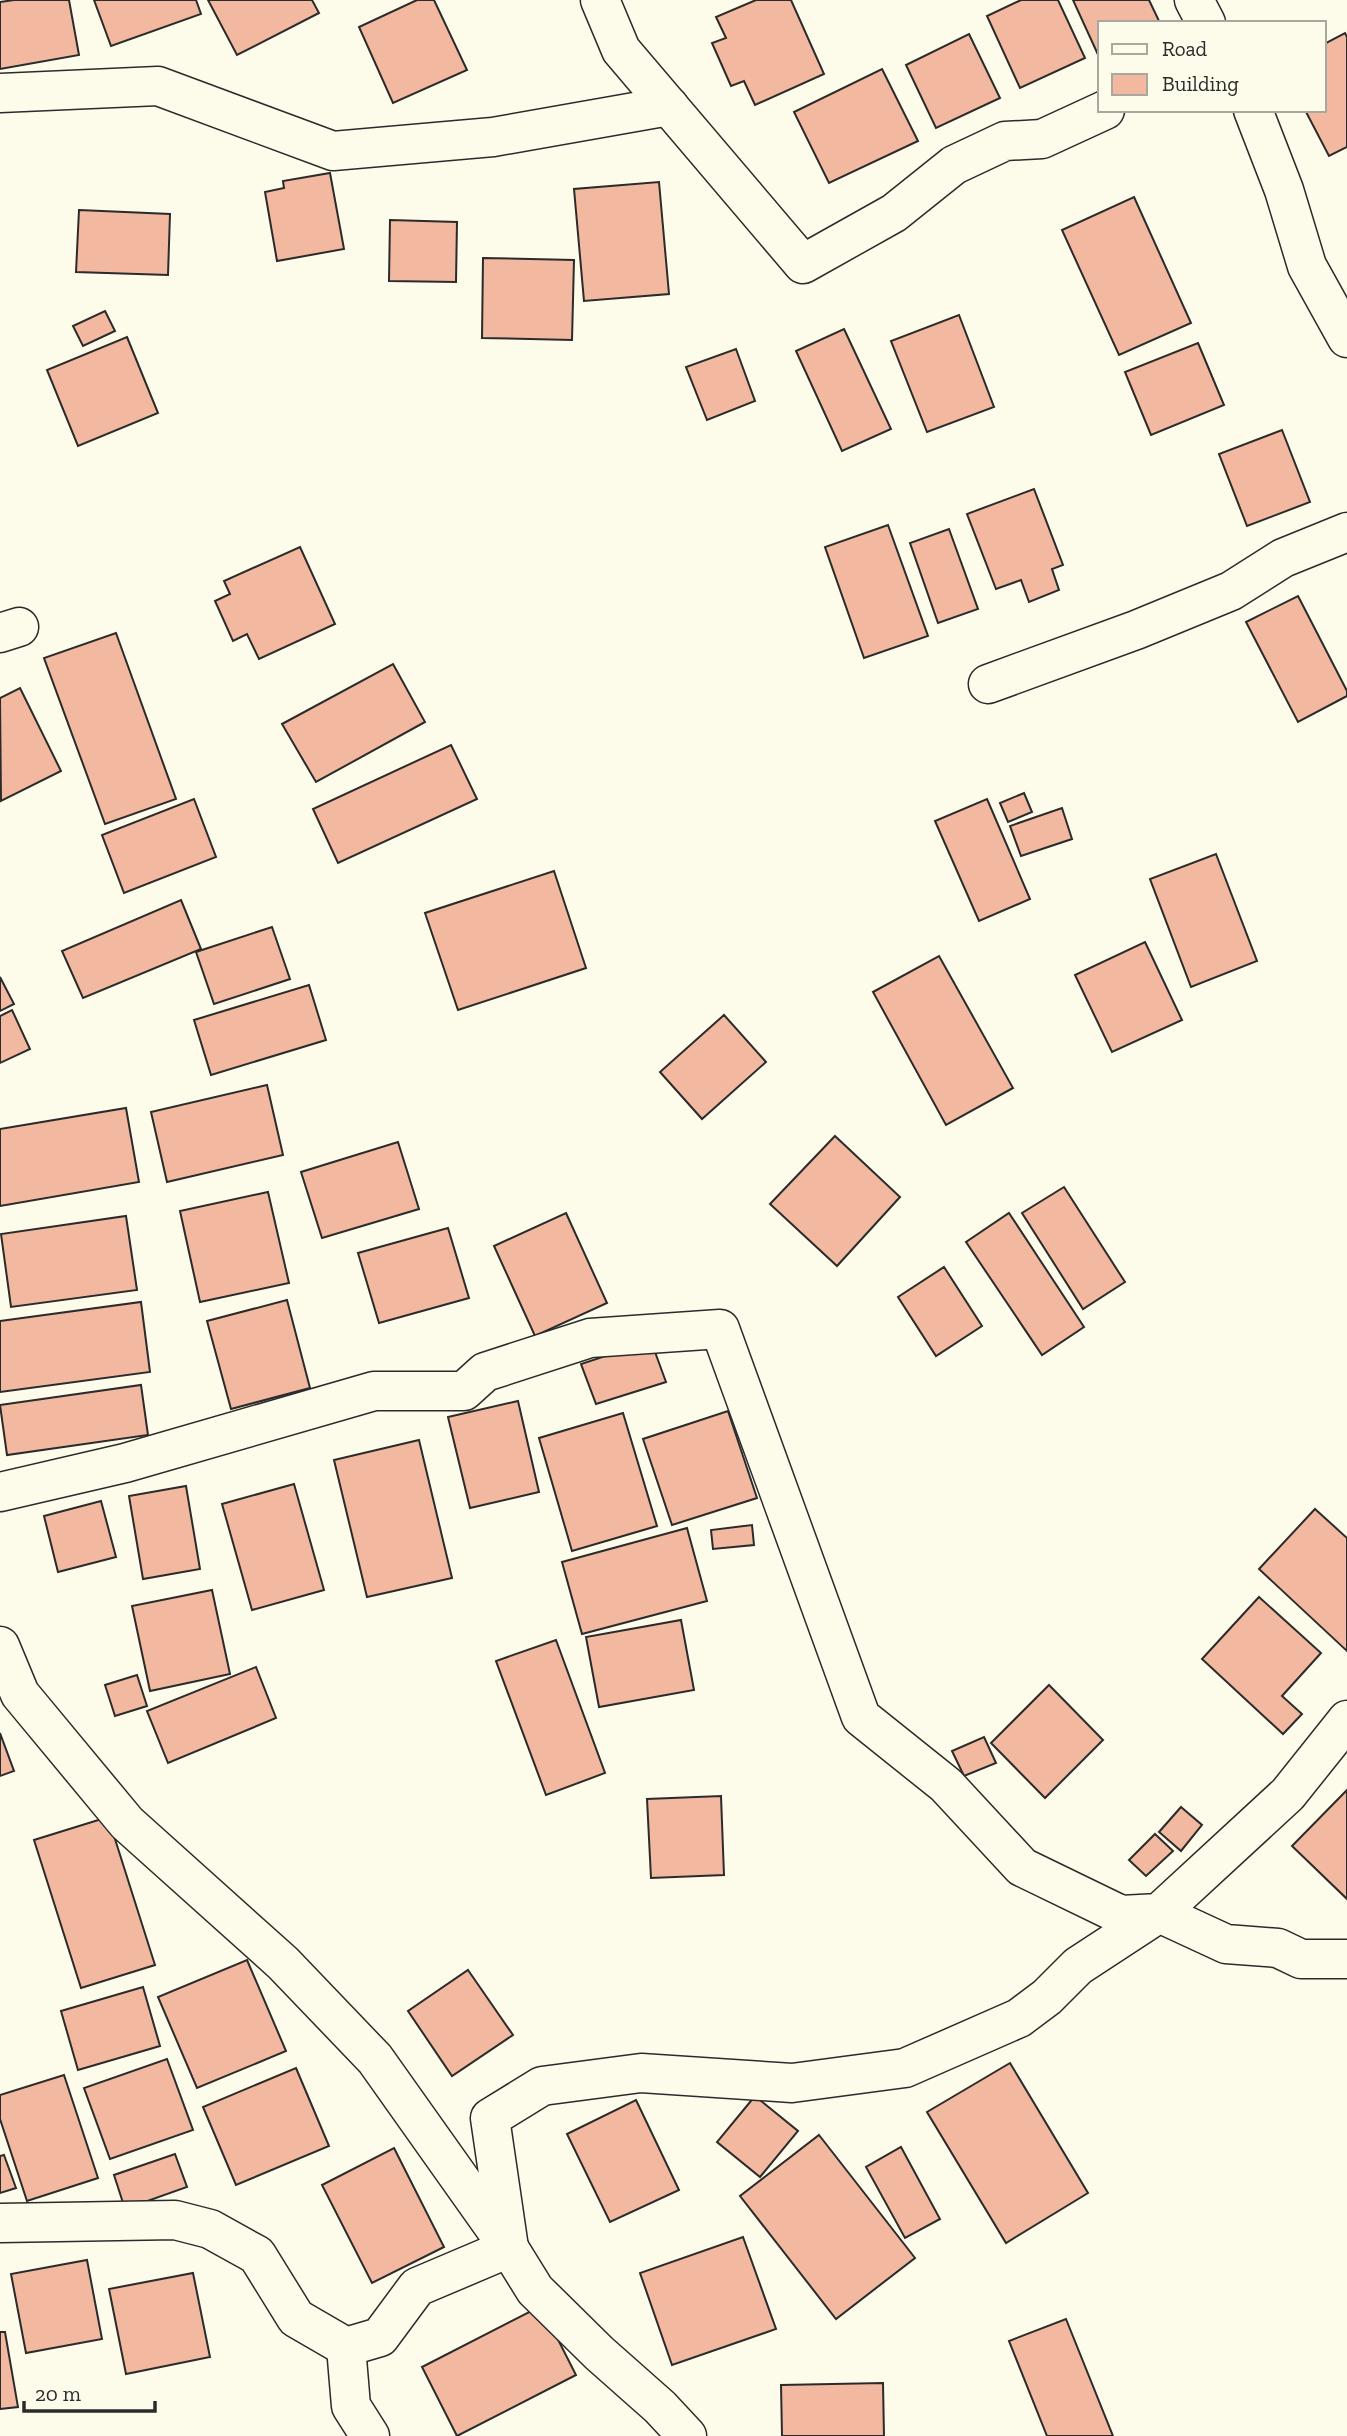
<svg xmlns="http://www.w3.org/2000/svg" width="1347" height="2436" viewBox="0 0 1347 2436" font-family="'Zilla Slab',serif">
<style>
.building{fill:#f2b8a0;stroke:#2b2b2b;stroke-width:2}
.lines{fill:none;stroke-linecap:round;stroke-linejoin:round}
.minor-casing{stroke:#2b2b2b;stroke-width:41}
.minor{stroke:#fdfbea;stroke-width:38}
</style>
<rect width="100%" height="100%" fill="#fdfbea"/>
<g class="building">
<path d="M14,0h55l10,55 -79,14v-67z"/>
<path d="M94,0h102l5,14 -90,32z"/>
<path d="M208,0h104l7,13 -82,42z"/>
<path d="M417,0h17l33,70 -74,33 -34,-76z"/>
<path d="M756,0h35l33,74 -69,31 -11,-24 -13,5 -19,-43 14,-5 -10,-21z"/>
<path d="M1021,0h37l27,58 -65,30 -33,-72z"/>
<path d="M1073,0h76l11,23h-60v36z"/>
<path d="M1345,33l2,4v110l-18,9 -24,-46h19v-66z"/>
<path d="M969,34l31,64 -64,30 -30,-63z"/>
<path d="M882,69l36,72 -89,42 -35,-71z"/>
<path d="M330,173l14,76 -67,12 -12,-69 19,-4 -1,-7z"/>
<path d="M659,182l10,112 -85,7 -10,-112z"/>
<path d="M1134,197l57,126 -72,32 -57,-125z"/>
<path d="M79,210l91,4 -2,61 -92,-3z"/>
<path d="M390,220l67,2 -1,60 -67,-1z"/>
<path d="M483,258l91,2 -2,80 -90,-2z"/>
<path d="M105,311l10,20 -32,15 -10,-20z"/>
<path d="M959,315l35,92 -67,25 -36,-91z"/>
<path d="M844,329l47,100 -49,22 -46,-100z"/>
<path d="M127,337l31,76 -80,33 -31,-76z"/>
<path d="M1198,343l26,62 -73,30 -26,-63z"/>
<path d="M736,349l19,52 -48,19 -21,-53z"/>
<path d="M1282,430l28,72 -63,24 -28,-72z"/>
<path d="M1034,489l29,76 -11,4 7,21 -30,12 -8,-22 -25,9 -29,-75z"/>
<path d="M888,525l40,111 -64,22 -39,-111z"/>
<path d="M949,529l29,80 -40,14 -28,-80z"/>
<path d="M300,547l35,77 -76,35 -12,-25 -14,7 -18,-40 15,-7 -6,-13z"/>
<path d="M1298,596l49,95v5l-49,26 -52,-100z"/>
<path d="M116,633l60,166 -71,25 -61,-166z"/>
<path d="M393,664l32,58 -109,60 -34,-58z"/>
<path d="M20,688l41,83 -60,30 -1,-103z"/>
<path d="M451,745l26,54 -139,64 -25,-54z"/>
<path d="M1024,793l8,19 -24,10 -8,-19z"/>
<path d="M194,799l22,58 -92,36 -22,-58z"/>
<path d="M987,799l43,100 -51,22 -44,-100z"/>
<path d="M1062,808l10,31 -51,17 -11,-30z"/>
<path d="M1216,854l41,107 -66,26 -41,-108z"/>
<path d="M554,871l32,97 -128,42 -33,-97z"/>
<path d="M181,900l20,49 -118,49 -21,-47z"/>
<path d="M272,927l18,52 -76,25 -18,-52z"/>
<path d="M1145,942l37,78 -70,32 -37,-77z"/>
<path d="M939,956l74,132 -67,37 -73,-133z"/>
<path d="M0,977l14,27 -14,7z"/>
<path d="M309,985l17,55 -115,35 -17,-55z"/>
<path d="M12,1010l18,39 -30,14v-47z"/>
<path d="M724,1015l42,47 -64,57 -42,-47z"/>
<path d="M267,1085l16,70 -116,27 -16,-70z"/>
<path d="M126,1108l13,74 -139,24v-77z"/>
<path d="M835,1136l65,61 -63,69 -67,-62z"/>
<path d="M398,1142l21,67 -97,29 -21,-66z"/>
<path d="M1064,1187l61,95 -42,27 -61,-96z"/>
<path d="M268,1192l21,91 -89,19 -20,-91z"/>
<path d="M566,1213l41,90 -72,33 -41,-90z"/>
<path d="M1009,1213l75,114 -42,28 -76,-113z"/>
<path d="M126,1216l11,74 -126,17 -10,-73z"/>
<path d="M448,1228l21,70 -90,25 -21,-70z"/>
<path d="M944,1267l38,59 -46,30 -38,-59z"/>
<path d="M287,1300l23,88 -79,21 -24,-88z"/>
<path d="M141,1302l9,70 -150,20v-71z"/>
<path d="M651,1341l15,41 -70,22 -15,-40z"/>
<path d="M141,1385l7,50 -141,20 -7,-50z"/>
<path d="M518,1401l21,91 -69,16 -22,-91z"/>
<path d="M728,1411l29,87 -85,27 -29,-86z"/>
<path d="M623,1413l34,113 -85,25 -33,-113z"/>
<path d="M419,1440l33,138 -85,19 -33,-137z"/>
<path d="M294,1484l30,106 -72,20 -30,-106z"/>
<path d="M186,1486l14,83 -57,10 -14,-83z"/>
<path d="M101,1501l15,56 -58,15 -14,-56z"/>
<path d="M1315,1509l32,29v113l-88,-82z"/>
<path d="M752,1525l2,20 -41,4 -2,-19z"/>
<path d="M687,1528l20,73 -125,33 -20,-72z"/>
<path d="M212,1590l18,84 -80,17 -18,-85z"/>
<path d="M1259,1597l62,56 -39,43 20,18 -19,20 -81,-75z"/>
<path d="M681,1620l13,70 -95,17 -13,-70z"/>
<path d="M556,1640l49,133 -59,22 -50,-134z"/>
<path d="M256,1667l20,51 -108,45 -21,-52z"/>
<path d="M137,1675l10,31 -32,10 -10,-31z"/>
<path d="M1049,1685l54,55 -58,58 -54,-55z"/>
<path d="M0,1733l14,38 -14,5z"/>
<path d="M984,1737l12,26 -32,13 -12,-25z"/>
<path d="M1347,1790v109l-55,-53z"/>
<path d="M721,1796l3,79 -73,3 -4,-79z"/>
<path d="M1181,1807l21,18 -21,26 -22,-19z"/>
<path d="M108,1817l47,148 -74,23 -47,-148z"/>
<path d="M1155,1834l18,17 -27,25 -17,-16z"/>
<path d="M247,1960l39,91 -89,37 -39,-91z"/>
<path d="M468,1970l45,65 -61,41 -44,-65z"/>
<path d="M143,1987l17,59 -82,24 -17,-59z"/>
<path d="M167,2059l26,71 -83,29 -26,-71z"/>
<path d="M1010,2063l78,130 -82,50 -79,-131z"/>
<path d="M296,2068l33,78 -93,39 -33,-78z"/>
<path d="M64,2075l34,103 -71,23 -27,-82v-24z"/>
<path d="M755,2096l43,35 -38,46 -43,-35z"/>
<path d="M636,2100l43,90 -69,32 -43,-88z"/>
<path d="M819,2135l96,123 -79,61 -96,-123z"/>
<path d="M901,2147l39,72 -35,19 -39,-71z"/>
<path d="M394,2148l50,99 -72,36 -50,-98z"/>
<path d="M175,2154l12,33 -62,22 -11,-34z"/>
<path d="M4,2155l12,33 -16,5v-37z"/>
<path d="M743,2237l33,92 -104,36 -32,-92z"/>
<path d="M87,2260l15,79 -76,14 -15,-79z"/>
<path d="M193,2273l17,84 -84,17 -17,-85z"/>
<path d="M541,2306l35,69 -119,61 -35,-69z"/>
<path d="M1066,2319l47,117h-66l-38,-95z"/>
<path d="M0,2332h5l13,75 -18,2z"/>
<path d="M883,2383l1,53h-102l-1,-51z"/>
</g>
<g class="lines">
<defs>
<g id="minor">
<path d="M600,0l21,50 182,214 91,-51 60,-48 51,-24 37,-2 63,-29"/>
<path d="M1194,0l12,23"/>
<path d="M0,93l158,-7 175,65 160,-14 176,-31"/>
<path d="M1253,110l31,80 23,76 40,72"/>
<path d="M0,633l19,-6"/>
<path d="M988,684l148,-54 95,-39 52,-33 64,-26"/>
<path d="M0,1492l125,-29 249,-72h90l21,-19 105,-34 130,-9 141,388 85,68 76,82 99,48 38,-2 129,-119 59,-74"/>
<path d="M0,1646l20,48 107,129 156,140 92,96 134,189 26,42 64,63 61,54 27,29"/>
<path d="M0,2223l175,-3 35,9 47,26 39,63 50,29 34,-10 37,-50 92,-39"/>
<path d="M509,2248l-19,-130 52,-32 99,-13 151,10 113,-15 114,-50 28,-21 31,-31 81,-53 67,31 52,4 23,11h46"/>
<path d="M346,2347l5,59 19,30"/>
</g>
</defs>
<use href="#minor" class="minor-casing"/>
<use href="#minor" class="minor"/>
</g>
<rect x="1098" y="21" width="228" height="91" fill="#fdfbea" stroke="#a9a89e" stroke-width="2"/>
<rect x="1112" y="44" width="35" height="10" fill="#fdfbea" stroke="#a9a89e" stroke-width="2"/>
<text x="1162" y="56" font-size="21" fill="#2b2b2b">Road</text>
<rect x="1112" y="74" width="35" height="21" fill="#f2b8a0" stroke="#a9a89e" stroke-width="2"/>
<text x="1162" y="91" font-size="21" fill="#2b2b2b">Building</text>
<path d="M24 2401v10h131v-10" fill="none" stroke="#2b2b2b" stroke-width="3.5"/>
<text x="35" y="2401" font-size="21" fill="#2b2b2b" stroke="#fdfbea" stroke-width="5" paint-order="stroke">20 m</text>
</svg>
